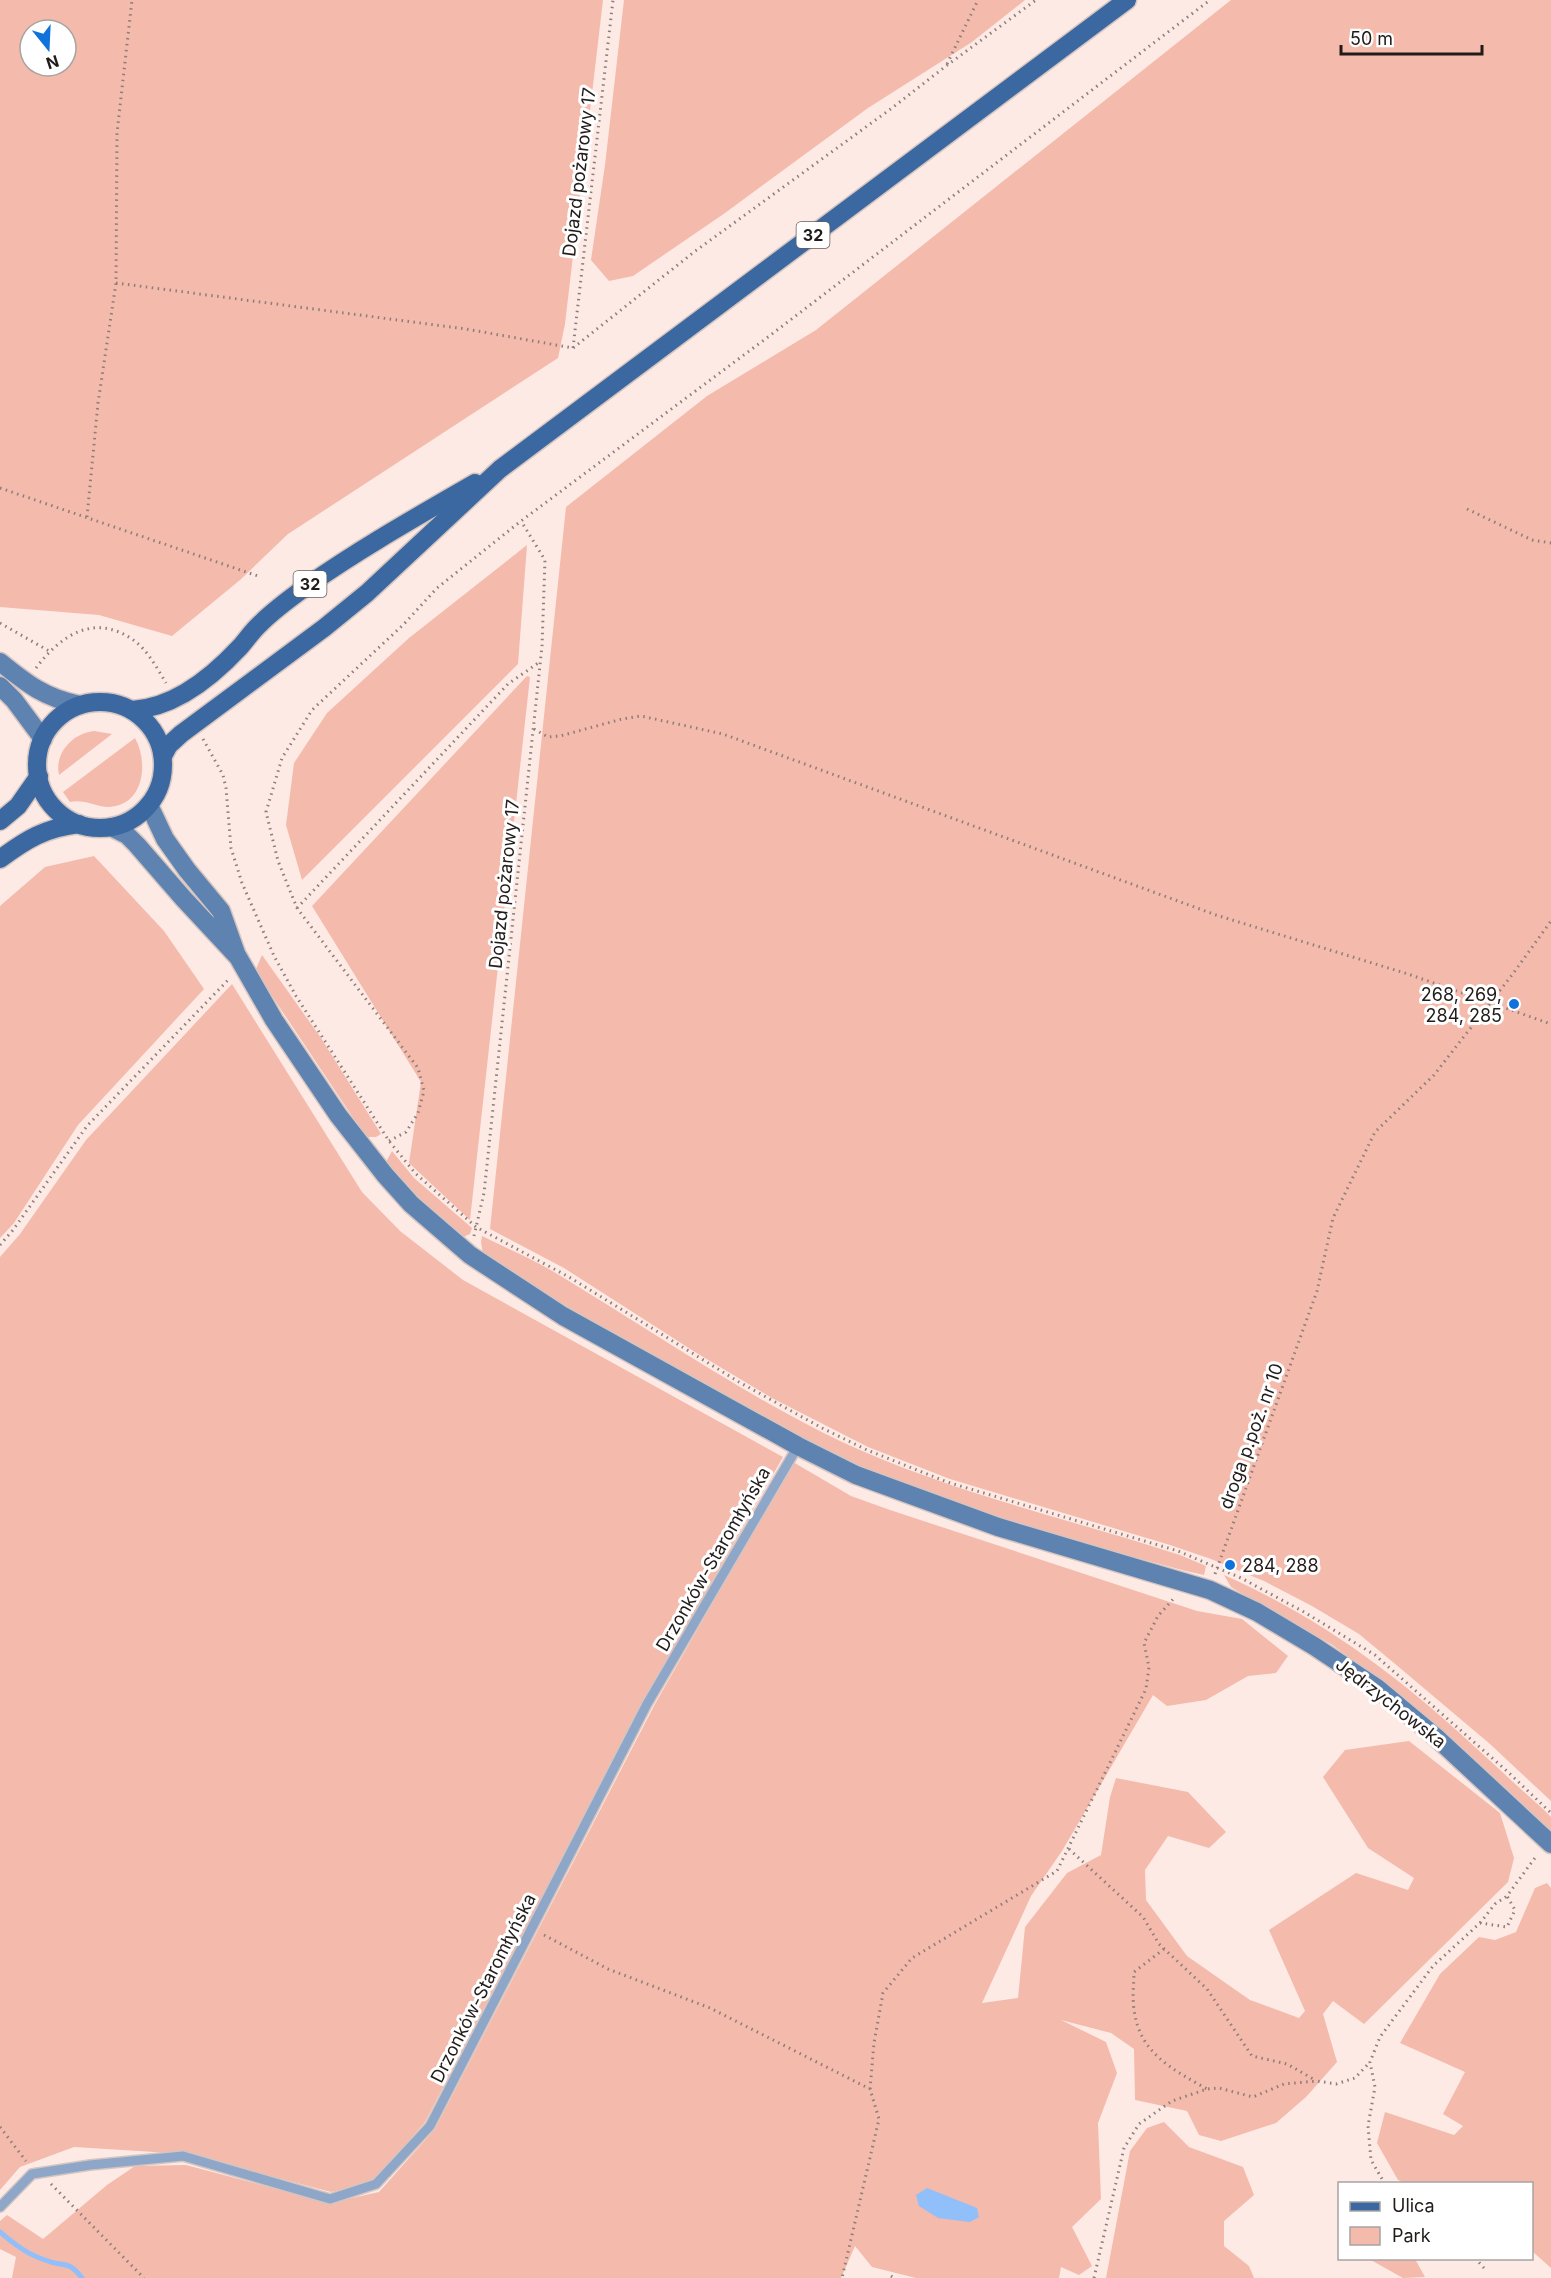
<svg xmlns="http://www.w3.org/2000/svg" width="1551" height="2278" viewBox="0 0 1551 2278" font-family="Inter,sans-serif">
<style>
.green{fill:#f4baab;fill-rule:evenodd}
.water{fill:#91bffa}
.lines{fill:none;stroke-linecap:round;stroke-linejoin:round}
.stream{stroke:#91bffa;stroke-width:5}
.service-casing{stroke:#d5c5c0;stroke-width:12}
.secondary-casing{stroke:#d5c5c0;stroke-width:21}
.primary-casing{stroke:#d5c5c0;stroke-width:21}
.path{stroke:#8b7e7b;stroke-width:3;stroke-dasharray:1.5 4.5;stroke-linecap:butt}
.service{stroke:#8ea6c7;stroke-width:9}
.secondary{stroke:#5e83b1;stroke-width:18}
.primary{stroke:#3b68a1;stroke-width:18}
.poi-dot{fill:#0f73db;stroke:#fff;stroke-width:2}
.labels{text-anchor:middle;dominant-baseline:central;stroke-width:6;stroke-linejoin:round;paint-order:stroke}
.shield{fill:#fff;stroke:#645f5e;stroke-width:1.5}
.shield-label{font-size:16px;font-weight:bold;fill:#211b19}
.street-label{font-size:18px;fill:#211b19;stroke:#fff}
.poi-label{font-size:18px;fill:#211b19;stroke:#fff;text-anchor:end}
</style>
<rect width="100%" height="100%" fill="#fdeae5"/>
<g class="green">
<path d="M0,0h603l-38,324 -7,34 -270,176 -48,46 -68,56 -73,-21 -99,-8zM30,30h36v36h-36z"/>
<path d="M624,0h401l-53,42 -104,66 -143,105 -92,63 -24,5 -18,-21 14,-95z"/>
<path d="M1231,0h320v1801l-61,-57 -90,-76 -41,-34 -47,-28 -48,-25 -53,-22 -41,-14 -220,-66 -82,-32 -96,-49 -77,-46 -131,-84 -74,-39 76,-722 141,-111 109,-66z"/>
<path d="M527,545l-9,119 -216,216 -16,-55 8,-62 33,-50 82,-75z"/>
<path d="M527,676l3,1 -60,543 -61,-57 12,-81 -109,-176z"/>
<path d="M94,731l18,3 -53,41c-5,-22 14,-42 35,-44z"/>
<path d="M135,738c14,25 9,69 -28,69 -13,-1 -23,-8 -37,-5l-7,-10z"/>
<path d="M94,856l70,75 40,58 -126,136 -64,98 -14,15v-332l45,-39z"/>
<path d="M262,955l59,83 60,96 -5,3h-10l-106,-159 -4,-9z"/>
<path d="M232,984l130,208 38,39 63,49 320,177 -138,242 -220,423 -52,60 -42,10 -144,-38 -113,-7 -54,20 -20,23v-933l20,-23 66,-94z"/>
<path d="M392,1151l22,27 58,50 -2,6 -7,3c-28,-22 -56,-46 -77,-75z"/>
<path d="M482,1236c26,13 53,24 77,39 93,56 183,119 281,166 109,51 226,77 340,114l26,11 -2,9 -18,-4c-109,-29 -220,-58 -324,-104 -47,-20 -91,-46 -137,-71 -82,-44 -163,-91 -242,-142l-2,-12z"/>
<path d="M793,1462l58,34 39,14 307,101 45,8 46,37 -12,17 -28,3 -42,24 -39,6 -14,-11 -91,156 -31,45 -49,107 36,-5 7,-71 42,-54 34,-18 9,-58 6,-19 72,14 38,40 -17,16 -41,-12 -23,34 1,30 41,56 63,44 49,18 6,-7 -36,-81 87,-57 52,17 6,-12 -46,-30 -45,-71 22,-27 64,-9 91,72 14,45 -6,24 -144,142 -31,-23 -10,13 14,48 -31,35 -30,26 -55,18 -22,-6 -12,-24 -52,-11 -1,-51 -23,-16 -50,-13 45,22 11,31 -19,50 3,76 -29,28 20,39 -13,9 -18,-8 -2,11h-143l-44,-11 -17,-21 -14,32h-829l4,-21 -16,-8v-28l7,-6 36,24 64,-54 28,-19 51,-1 144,38 49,-11 56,-63 220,-425z"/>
<path d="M1224,1575c54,24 105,54 153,90 59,43 112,96 166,144l8,8v14l-101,-92 -81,-67 -38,-28 -84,-47 -16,-10z"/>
<path d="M1547,1883l4,5v380l-19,-17v-67l-127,-1 -7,-3 -21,-37 8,-31 69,23 9,-9 -20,-12 22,-42 -65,-29 40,-69 39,-37 16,3 21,-8 19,-44z"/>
<path d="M1164,2122l25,25 54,20 11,28 -30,26v25l25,20 5,12h-148l24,-127 17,-23z"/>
<path d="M1369,2259h46l10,18 -22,1z"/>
</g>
<path class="water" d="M927,2188l50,20 2,9 -9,5 -32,-4 -19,-12 -3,-11z"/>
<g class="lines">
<path class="stream" d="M0,2232c14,12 27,22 45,28 18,8 22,-2 37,18"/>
<defs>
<path id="service" d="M0,2207l32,-33 58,-9 93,-9 147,43 46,-15 54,-58 217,-422 151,-258"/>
<g id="secondary">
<path d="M0,662c27,22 45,36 80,43"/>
<path d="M0,686l14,14 29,39"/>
<path d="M149,805l16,34 22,31 34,41 15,42"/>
<path d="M111,827l16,8 10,10 46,53 55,59 36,63 64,95 47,60 26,29 59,51 93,61 235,130 58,29 142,52 212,63 47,22 57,34 63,42 61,51 113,105"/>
</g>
<g id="primary">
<circle cx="100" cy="765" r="63"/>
<path d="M132,710c42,-2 81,-34 108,-63 7,-8 13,-17 21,-24 14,-14 31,-26 46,-37 54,-38 111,-70 168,-103"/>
<path d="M163,756l6,-11 12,-11 143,-106 43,-35 133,-124 627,-469"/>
<path d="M0,821l18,-15 21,-30"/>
<path d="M0,859c27,-20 45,-31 79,-35"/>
</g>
</defs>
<use href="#service" class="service-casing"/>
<use href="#secondary" class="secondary-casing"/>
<use href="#primary" class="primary-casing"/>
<g class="path">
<path d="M947,64l31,-64"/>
<path d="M116,283l350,46 107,19 121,-96 198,-144 54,-42 90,-66"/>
<path d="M573,348l40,-348"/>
<path d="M0,488l258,88"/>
<path d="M1467,509l65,31 19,3"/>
<path d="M87,517l11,-114 18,-120 1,-150 15,-133"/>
<path d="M0,623l49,28"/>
<path d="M36,668c24,-32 57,-55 96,-29 15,10 25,29 34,44"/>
<path d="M534,729l14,8 12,-1 62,-17 19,-3 82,18 493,181 192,59 143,50"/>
<path d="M203,739l20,36 3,13 5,60 11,35 32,73 22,40 93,145 26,32 61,54 93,50 170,105 83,46 45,22 80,32 231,69 63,27 63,34 71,43 133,117 43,41"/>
<path d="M297,908l211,-224 33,-23"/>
<path d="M389,1141l17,-9 12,-19 6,-22 -6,-23 -121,-160 -19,-47 -12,-49 16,-54 30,-48 92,-86 33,-36 84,-67 247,-184 442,-337"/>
<path d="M474,1236l10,-43 58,-547 3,-86 -24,-39"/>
<path d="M0,1245l13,-15 74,-104 142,-147"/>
<path d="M1215,1574l102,-283 16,-73 42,-86 59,-57 78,-100 39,-54"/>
<path d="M1069,1849l74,68 16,27 48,45 45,67 35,8 28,16"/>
<path d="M1480,1923l15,-19 12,-8"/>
<path d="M544,1935l64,34 102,39 160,81 9,30 -37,159"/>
<path d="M1164,1949l-30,23c0,12 -2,25 0,37 5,44 38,60 73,80"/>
<path d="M870,2089l4,-46 9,-50 29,-35 145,-87 89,-182 3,-22 -5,-24 14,-27 17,-19"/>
<path d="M0,2127l26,34"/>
<path d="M51,2184l93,94"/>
<path d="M1385,2184l-14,-24 -3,-34 7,-39 -5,-25 10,-25 53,-71 47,-43 27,4 8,-17 -8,-14 30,-41"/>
<path d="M1475,2258l9,10"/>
<path d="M891,2276l3,2"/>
<path d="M1094,2278l30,-130 15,-24 33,-23 35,-12 12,-1 34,9 31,-13 33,-3 19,3 19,-6 15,-16"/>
</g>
<use href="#service" class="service"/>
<use href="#secondary" class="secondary"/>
<use href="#primary" class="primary"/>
</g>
<g class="poi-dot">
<circle cx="1514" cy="1004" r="6"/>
<circle cx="1230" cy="1565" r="6"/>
</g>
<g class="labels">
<g class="shield">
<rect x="796.5" y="222" width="33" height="26" rx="4.5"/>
<rect x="293.5" y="571" width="33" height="26" rx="4.5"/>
</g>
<g class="shield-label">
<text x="813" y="235">32</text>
<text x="310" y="584">32</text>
</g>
<g class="street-label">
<text transform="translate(579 172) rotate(-83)">Dojazd pożarowy 17</text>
<text transform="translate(504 884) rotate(-84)">Dojazd pożarowy 17</text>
<text transform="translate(1251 1436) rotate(-70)">droga p.poż. nr 10</text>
<text transform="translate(713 1559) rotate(-60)">Drzonków-Staromłyńska</text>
<text transform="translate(1391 1703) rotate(38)">Jędrzychowska</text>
<text transform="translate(483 1988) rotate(-63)">Drzonków-Staromłyńska</text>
</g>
<g class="poi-label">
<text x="1502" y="994">268, 269,<tspan x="1502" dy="21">284, 285</tspan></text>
<text x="1242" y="1565" text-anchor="start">284, 288</text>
</g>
</g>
<rect x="1338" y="2182" width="195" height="78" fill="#ffffff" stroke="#a6a4a3" stroke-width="1.5"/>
<rect x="1350" y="2202" width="30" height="9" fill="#3b68a1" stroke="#a6a4a3" stroke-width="1.5"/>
<text x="1392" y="2212" font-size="18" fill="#211b19">Ulica</text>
<rect x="1350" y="2227" width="30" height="18" fill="#f4baab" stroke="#a6a4a3" stroke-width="1.5"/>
<text x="1392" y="2242" font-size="18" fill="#211b19">Park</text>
<g transform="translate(48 48) rotate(162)"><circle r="28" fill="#ffffff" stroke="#a6a4a3" stroke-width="1.5"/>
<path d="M0-4.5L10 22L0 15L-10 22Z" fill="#0f73db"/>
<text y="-9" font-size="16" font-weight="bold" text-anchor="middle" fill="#211b19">N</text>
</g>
<path d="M1341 45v9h141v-9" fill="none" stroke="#211b19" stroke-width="3"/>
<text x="1350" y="45" font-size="18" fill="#211b19" stroke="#ffffff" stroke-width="4.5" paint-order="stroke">50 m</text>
</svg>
